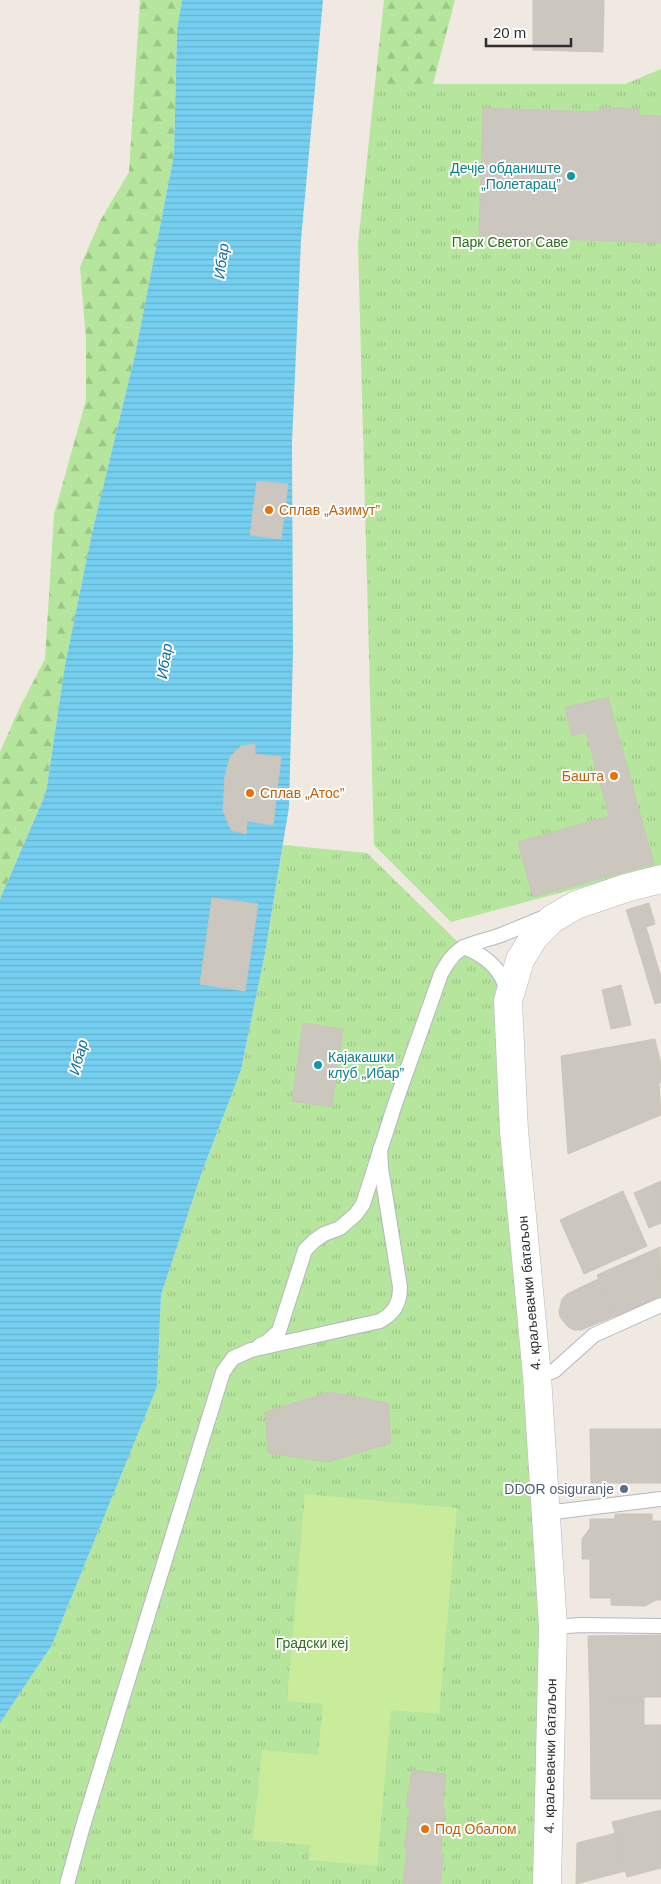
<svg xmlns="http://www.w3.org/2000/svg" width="661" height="1884" viewBox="0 0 661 1884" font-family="Helvetica,sans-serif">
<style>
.forest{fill:url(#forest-firs)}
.park{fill:url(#park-tufts)}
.pitch{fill:#c9ec9a}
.water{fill:url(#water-rules)}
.building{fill:#cbc7bf;stroke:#cbc5ba}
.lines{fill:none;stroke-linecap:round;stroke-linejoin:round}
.service-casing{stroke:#b4b7c1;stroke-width:16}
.minor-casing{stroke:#b4b7c1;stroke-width:29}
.service{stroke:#fff;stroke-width:14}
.minor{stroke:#fff;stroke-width:28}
.culture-dot{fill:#0f9aa8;stroke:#fff;stroke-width:2}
.food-dot{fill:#e8710a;stroke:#fff;stroke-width:2}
.service-dot{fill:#5c6f8a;stroke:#fff;stroke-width:2}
.labels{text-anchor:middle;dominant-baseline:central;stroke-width:4;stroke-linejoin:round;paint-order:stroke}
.culture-label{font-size:14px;fill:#0d838f;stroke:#fff;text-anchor:end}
.park-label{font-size:14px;fill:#2c6e1b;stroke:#fff}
.food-label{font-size:14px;fill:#c56008;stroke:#fff;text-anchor:start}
.street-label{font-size:14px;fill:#2e2e2e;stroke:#fff}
.service-label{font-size:14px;fill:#4e5e75;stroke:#fff;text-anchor:end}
.water-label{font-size:15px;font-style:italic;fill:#0d6fa3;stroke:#fff}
</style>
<defs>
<pattern id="forest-firs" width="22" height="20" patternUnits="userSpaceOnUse" patternTransform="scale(1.25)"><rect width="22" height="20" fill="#b6e59e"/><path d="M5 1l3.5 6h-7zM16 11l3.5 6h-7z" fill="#9dc588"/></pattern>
<pattern id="park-tufts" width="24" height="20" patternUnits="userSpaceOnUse" patternTransform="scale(1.25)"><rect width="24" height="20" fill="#b6e59e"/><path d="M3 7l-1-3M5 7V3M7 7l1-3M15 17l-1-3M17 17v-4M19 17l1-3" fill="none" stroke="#9dc588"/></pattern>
<pattern id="water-rules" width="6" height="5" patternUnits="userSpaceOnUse" patternTransform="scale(1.25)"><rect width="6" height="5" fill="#75cff0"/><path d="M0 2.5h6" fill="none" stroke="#66b2ce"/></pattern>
</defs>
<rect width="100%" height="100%" fill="#efe9e1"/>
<g class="forest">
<path d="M140,0h42l-5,30 -3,125 -39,200 -43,178 -27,132 -19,128 -46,106v-147l19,-43 26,-50 9,-144 32,-115v-60l-6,-73 20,-46 29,-49z"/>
<path d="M384,0h71l-22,84h-58z"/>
</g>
<g class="park">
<path d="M661,69v797l-210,56 -77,-77 -16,-601 17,-160h250z"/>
<path d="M283,845l84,8 96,94 39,31 35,398 10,508h-547v-161l52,-78 105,-258 4,-92 41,-123 39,-102 24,-117z"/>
</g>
<path class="pitch" d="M305,1494l152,14 -18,206 -48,-4 -14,156 -68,-6 1,-15 -57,-5 9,-90 56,5 5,-51 -36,-3z"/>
<path class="water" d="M182,0h141l-22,240 -9,203 1,210 -4,154 -24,146 -24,117 -39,102 -41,123 -4,92 -105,258 -52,78v-824l46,-106 19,-128 27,-132 43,-178 39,-200 3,-125z"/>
<g class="building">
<path d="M533,0h71l-1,52 -70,-2z"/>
<path d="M599,107l40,2 -1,6 23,1v127l-182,-7 4,-128 116,4z"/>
<path d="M257,481l31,3 -7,55 -31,-4z"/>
<path d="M608,697l46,167 -121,33 -15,-55 91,-26 -23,-84 -14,4 -7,-28z"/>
<path d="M255,744v10l26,3 -8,68 -26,-4 -1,13 -15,-4 -8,-20 2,-34 5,-19 11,-11z"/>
<path d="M212,898l46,6 -13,87 -45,-7z"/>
<path d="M649,903l6,21 -22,7 -7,-21z"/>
<path d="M646,927l15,50v25l-6,2 -22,-73z"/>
<path d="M621,985l10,40 -20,4 -9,-39z"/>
<path d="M303,1023l40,6 -11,78 -40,-6z"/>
<path d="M655,1039l6,25v18l-2,1 2,32 -93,39 -7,-98z"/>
<path d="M661,1181v42l-12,5 -15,-35z"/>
<path d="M623,1191l24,55 -63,28 -24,-54z"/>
<path d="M660,1247l1,51 -45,20 -19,-43z"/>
<path d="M598,1279l17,37 -34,14h-7l-6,-3 -8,-10 -1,-6 3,-12 5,-5z"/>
<path d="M330,1392l58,11 3,40 -63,19 -60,-9 -3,-41z"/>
<path d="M590,1429h71v54h-70z"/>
<path d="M615,1514h37v7h9v79h-5l-11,6 -34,-1v-7h-21v-39h-8v-20l8,-11v-9h25z"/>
<path d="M661,1635v62h-17v6l-54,1 -2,-68z"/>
<path d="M644,1703v22h17v74h-70l-1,-95z"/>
<path d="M412,1770l34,4 -4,34 3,2 -5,44h4l-4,30h-37l4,-36h-3l6,-40 -4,-1z"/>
<path d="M661,1810v58l-34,9 -15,-55z"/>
<path d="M616,1833l9,38 -49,13 1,-41z"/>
</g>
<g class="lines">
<defs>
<g id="service">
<path d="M463,947c22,8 39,22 44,45"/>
<path d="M260,1345l7,-3 12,-11 26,-81 9,-9 10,-7 16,-6 16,-14 7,-10 32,-100 46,-130c17,-33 29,-28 60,-39 15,-6 29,-12 44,-18"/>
<path d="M537,1376l17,-5 40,-36 67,-30"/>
<path d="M546,1513l115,-14"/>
<path d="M553,1627l28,-2 80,1"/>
<path d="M67,1884l16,-58 140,-454 10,-14 18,-8 129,-29c14,-8 20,-17 20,-34l-19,-119 -1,-19"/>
</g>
<path id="minor" d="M547,1884l6,-257 -16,-251 -23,-245 -6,-130 12,-41 14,-23 18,-18 24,-14 50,-17 35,-9"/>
</defs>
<use href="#service" class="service-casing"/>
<use href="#minor" class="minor-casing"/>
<use href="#service" class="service"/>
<use href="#minor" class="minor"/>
</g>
<g class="culture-dot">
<circle cx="571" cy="176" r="5"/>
<circle cx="318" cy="1065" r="5"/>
</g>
<g class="food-dot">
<circle cx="269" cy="510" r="5"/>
<circle cx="614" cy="776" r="5"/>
<circle cx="250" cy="793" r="5"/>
<circle cx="425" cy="1829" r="5"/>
</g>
<circle class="service-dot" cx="624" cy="1489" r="5"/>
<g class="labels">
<g class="culture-label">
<text x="561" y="168">Дечје обданиште<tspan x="561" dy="16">„Полетарац”</tspan></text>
<text x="328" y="1057" text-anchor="start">Кајакашки<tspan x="328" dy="16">клуб „Ибар”</tspan></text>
</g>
<g class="park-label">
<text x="510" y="242">Парк Светог Саве</text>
<text x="312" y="1643">Градски кеј</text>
</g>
<g class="food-label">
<text x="279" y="510">Сплав „Азимут”</text>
<text x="604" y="776" text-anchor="end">Башта</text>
<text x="260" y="793">Сплав „Атос”</text>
<text x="435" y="1829">Под Обалом</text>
</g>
<g class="street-label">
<text transform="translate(529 1293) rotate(-95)">4. краљевачки батаљон</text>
<text transform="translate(550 1756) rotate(-89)">4. краљевачки батаљон</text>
</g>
<g class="service-label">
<text x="614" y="1489">DDOR osiguranje</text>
</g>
<g class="water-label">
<text transform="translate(221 261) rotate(-83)">Ибар</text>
<text transform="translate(164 661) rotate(-81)">Ибар</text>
<text transform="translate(78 1057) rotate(-75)">Ибар</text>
</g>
</g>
<path d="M486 38v8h85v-8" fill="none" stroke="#2e2e2e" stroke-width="2.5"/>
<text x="493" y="38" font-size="15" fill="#2e2e2e" stroke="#ffffff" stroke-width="4" paint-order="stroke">20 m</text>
</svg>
